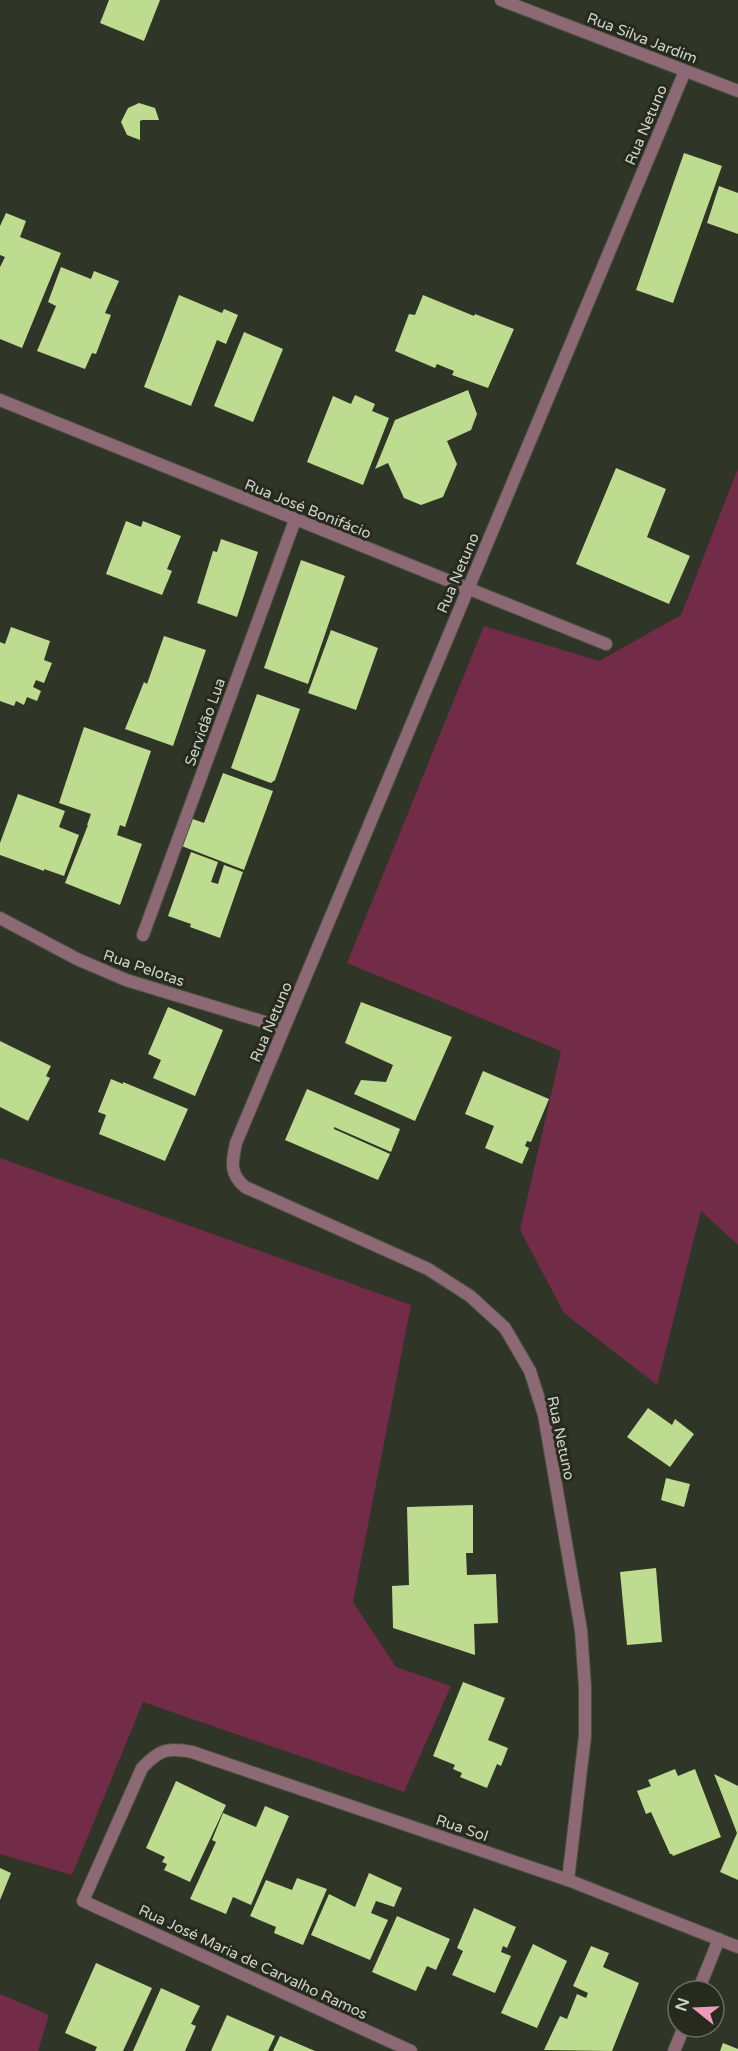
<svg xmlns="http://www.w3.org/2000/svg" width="738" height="2051" viewBox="0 0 738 2051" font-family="'Varela Round',sans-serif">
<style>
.green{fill:#722c48}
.building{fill:#bedc8f}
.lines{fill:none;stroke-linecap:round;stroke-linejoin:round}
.minor-casing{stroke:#4c5144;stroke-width:14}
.minor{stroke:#8c6974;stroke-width:12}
.labels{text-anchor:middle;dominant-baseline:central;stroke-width:6;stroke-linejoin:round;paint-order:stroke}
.street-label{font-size:15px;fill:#cfd3ca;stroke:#262b1d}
</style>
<rect width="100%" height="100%" fill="#2f3527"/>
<g class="green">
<path d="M738,468v777l-37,-34 -44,174 -93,-72 -44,-83 41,-179 -214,-88 137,-337 115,35 82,-46z"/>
<path d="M0,1158l411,147 -58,297 43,65 55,19 -47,106 -261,-90 -71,173 -72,-21z"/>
<path d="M0,1994l49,21 -11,36h-38z"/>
</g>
<g class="building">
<path d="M109,0h51l-16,41 -44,-18z"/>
<path d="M139,103l16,5 4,12h-17l-2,1v19l-13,-5 -6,-13 7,-14z"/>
<path d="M684,153l38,13 -49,137 -37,-13z"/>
<path d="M719,186l19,7v41l-31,-11z"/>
<path d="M6,213l20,8 -6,16 41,16 -39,95 -22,-9v-72l5,-10 -5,-2v-29z"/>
<path d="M61,267l30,12 3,-8 25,10 -14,32 6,2 -15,39 -4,-1 -7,16 -48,-18 19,-45 -8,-4z"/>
<path d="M179,295l43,18 2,-4 14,6 -12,29 -9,-4 -26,66 -47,-19z"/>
<path d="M423,295l51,21 1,-2 39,15 -26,59 -36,-13 2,-4 -17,-7 -2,4 -40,-17 14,-37 6,1z"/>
<path d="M244,332l39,17 -30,73 -39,-16z"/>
<path d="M468,390l9,24 -6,16 -24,11 10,23 -14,33 -22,8 -17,-7 -16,-35 -13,6 20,-49z"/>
<path d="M355,395l20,9 -3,7 17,7 -26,67 -56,-23 26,-66 18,8z"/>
<path d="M616,468l50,21 -19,48 43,19 -21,48 -93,-40z"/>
<path d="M126,521l15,6 2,-6 38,15 -14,33 5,2 -10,24 -56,-21z"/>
<path d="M221,539l37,13 -21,65 -40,-14 16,-52 4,1z"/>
<path d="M301,560l44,16 -37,108 -44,-16z"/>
<path d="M11,627l39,14 -6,19 8,3 -8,20 -8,-3 -3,7 8,4 -4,10 -10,-4 -3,8 -8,-4 -2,5 -14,-5v-59l5,2z"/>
<path d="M331,630l47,18 -22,62 -48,-17z"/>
<path d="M164,636l42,14 -33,96 -48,-17 19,-47 3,2z"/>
<path d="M257,694l43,15 -25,71 -4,3 -40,-15z"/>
<path d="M84,727l67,24 -26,76 -5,-2 -3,10 25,9 -22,61 -55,-22 23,-58h-1l4,-11 -32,-11z"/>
<path d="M223,773l50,18 -29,79 -65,-25 11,-27 14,5z"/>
<path d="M18,794l47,17 -6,16 20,8 -15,41 -20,-7v2l-44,-16v-12z"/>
<path d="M191,852l27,10 -7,20 7,2 6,-19 19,7 -23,66 -30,-11 1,-3 -23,-8z"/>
<path d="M361,1002l91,35 -37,84 -61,-27 7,-14 25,2 7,-17 -48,-22z"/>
<path d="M168,1007l55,23 -28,66 -42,-18 8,-18 -13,-6z"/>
<path d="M0,1041l51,25 -5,10 4,2 -22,43 -28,-14z"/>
<path d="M483,1071l66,28 -18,43 -4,-1 -2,5 4,2 -7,16 -37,-16 9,-22 -29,-12z"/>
<path d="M111,1079l12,5v-2l65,27 -23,52 -66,-27 7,-19 -8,-3z"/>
<path d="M307,1089l93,40 -9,23 -57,-25v2l56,25 -12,26 -93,-40z"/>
<path d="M648,1408l24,17 3,-6 19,15 -24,33 -43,-30z"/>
<path d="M666,1478l24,6 -6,23 -23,-7z"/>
<path d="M473,1505v48h-7l1,22 29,-1 2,49 -24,1 1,31 -82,-27 -1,-42 17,-1 -2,-78z"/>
<path d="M656,1568l6,74 -35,3 -7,-73z"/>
<path d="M463,1682l42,16 -17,42 20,8 -7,18 -4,-2 -10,24 -27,-11 2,-4 -9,-4 2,-4 -22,-9z"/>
<path d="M675,1769l3,7 17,-7 26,68 -48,19 -1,-2h-2l-19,-42 -5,2 -9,-23 14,-5 -3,-6z"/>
<path d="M714,1774l24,12v94l-18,-8 17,-39z"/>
<path d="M176,1781l50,24 -36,77 -26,-12 3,-6 -5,-2 3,-5 -19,-9z"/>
<path d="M265,1806l24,10 -38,89 -18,-8 -7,17 -36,-15 26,-57 -4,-2 11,-27 33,14z"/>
<path d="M0,1868l11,5 -11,27z"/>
<path d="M369,1873l33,15 -8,19 -18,-6 -5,12 17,7 -18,40 -59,-25 18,-41 26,13z"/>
<path d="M297,1878l30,11 -24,56 -29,-12 2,-6 -26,-11 16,-36 26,10z"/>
<path d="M474,1908l42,19 -9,21 -4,-2 -2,6 10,4 -16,37 -43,-18 11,-24 -6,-3z"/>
<path d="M397,1916l53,23 -14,31 -9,-4 -11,25 -44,-19z"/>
<path d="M533,1944l34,17 -30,67 -36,-15z"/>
<path d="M591,1946l18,7 -6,14 36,16 -27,68 -68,-1 16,-34 7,3 10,-25 9,4 2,-5 -15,-7z"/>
<path d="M96,1963l56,25 -29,63h-28l2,-4 -32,-14z"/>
<path d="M161,1988l39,18 -9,18 5,2 -11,25h-52z"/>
<path d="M227,2015l48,21 -7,15h-57z"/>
<path d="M280,2036l35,15h-42z"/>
<path d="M723,2043l15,6v2h-18z"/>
</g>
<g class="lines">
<defs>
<g id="minor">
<path d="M501,0l237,91"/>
<path d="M0,400l606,244"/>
<path d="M0,918l77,41 49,21 158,48"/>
<path d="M143,935l152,-415"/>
<path d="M568,1880l17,-144v-49l-4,-57 -37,-215 -14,-44 -25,-43 -35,-32 -42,-27 -183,-82c-16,-14 -13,-25 -9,-44l449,-1072"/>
<path d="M698,1991l21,-52"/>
<path d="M411,2051l-328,-150 59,-133c17,-18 25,-21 50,-16l376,128 170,67"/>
<path d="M674,2051l10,-24"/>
</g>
</defs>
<use href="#minor" class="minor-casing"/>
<use href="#minor" class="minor"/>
</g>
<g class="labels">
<g class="street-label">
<text transform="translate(642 38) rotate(21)">Rua Silva Jardim</text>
<text transform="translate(646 125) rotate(-67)">Rua Netuno</text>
<text transform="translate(308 509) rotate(22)">Rua José Bonifácio</text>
<text transform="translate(458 573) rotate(-67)">Rua Netuno</text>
<text transform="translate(205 722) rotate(-70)">Servidão Lua</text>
<text transform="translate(144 968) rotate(19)">Rua Pelotas</text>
<text transform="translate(271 1022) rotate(-67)">Rua Netuno</text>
<text transform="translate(561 1438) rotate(78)">Rua Netuno</text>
<text transform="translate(462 1828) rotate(19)">Rua Sol</text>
<text transform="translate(253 1962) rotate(25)">Rua José Maria de Carvalho Ramos</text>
</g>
</g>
<g transform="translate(696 2009) rotate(288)"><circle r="28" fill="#262b1d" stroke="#6a6e62" stroke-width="1.5"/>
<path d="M0-4.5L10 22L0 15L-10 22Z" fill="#ef9ab8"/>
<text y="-9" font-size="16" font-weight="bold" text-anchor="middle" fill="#cfd3ca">N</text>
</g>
</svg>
